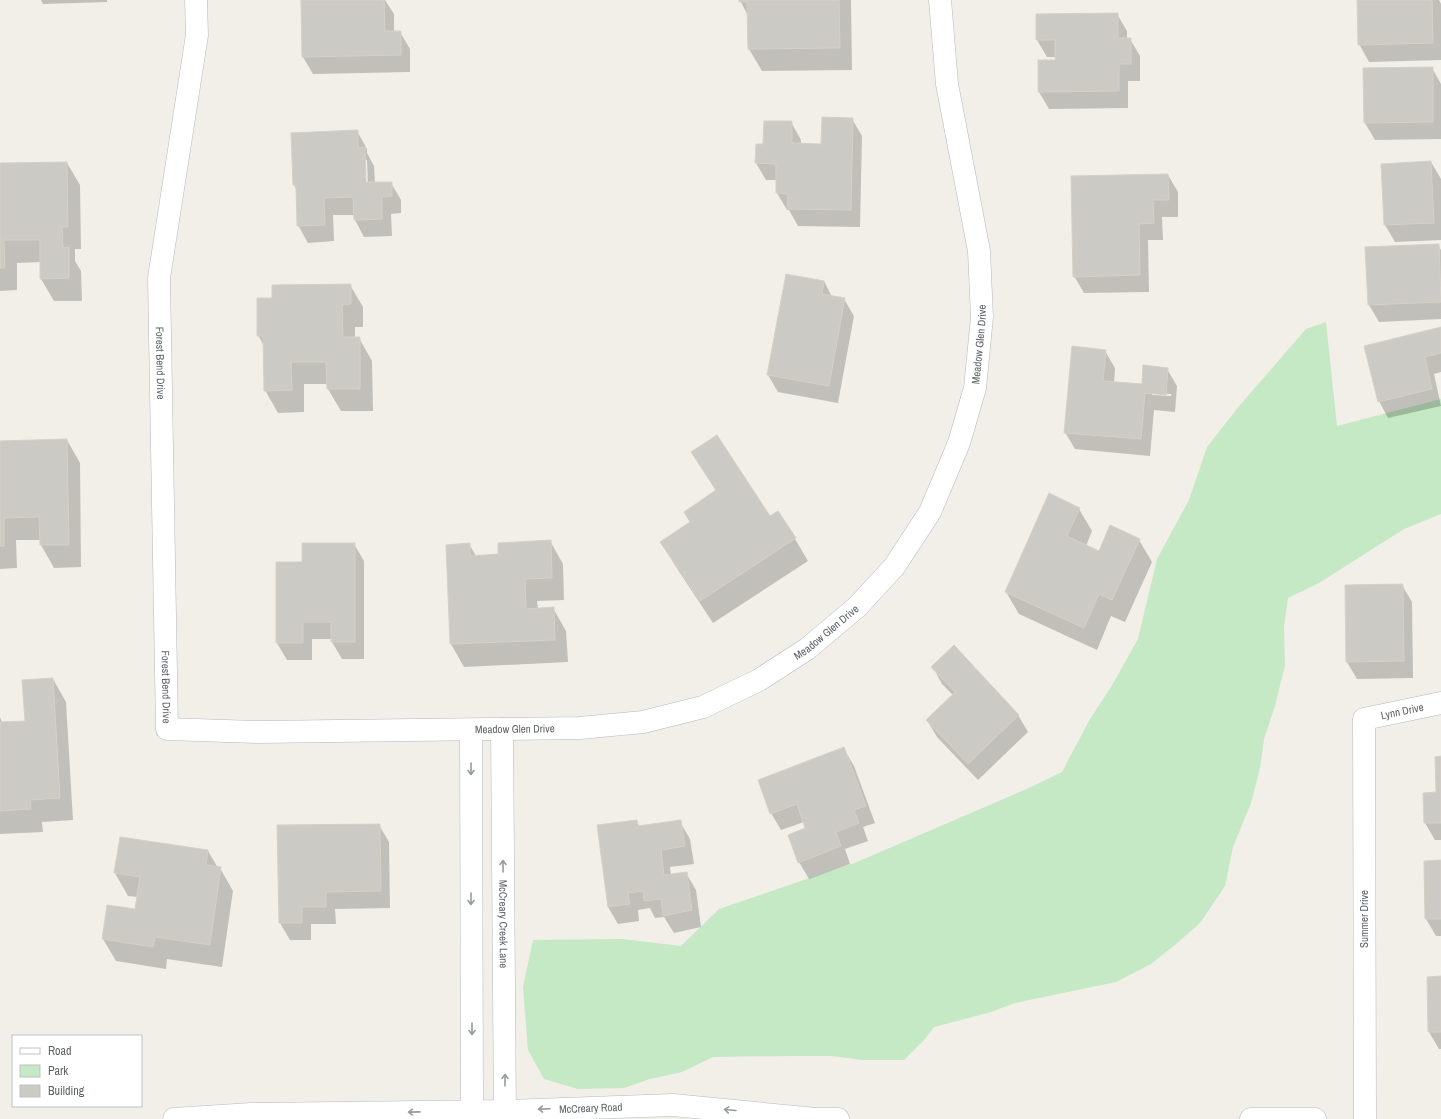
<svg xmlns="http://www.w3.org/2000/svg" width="1441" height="1119" viewBox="0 0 1441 1119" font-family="'Archivo Narrow',sans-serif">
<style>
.green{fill:#c5e8c5}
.shadow{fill:#0003;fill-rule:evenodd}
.building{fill:#cccac5;stroke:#d6d1c6}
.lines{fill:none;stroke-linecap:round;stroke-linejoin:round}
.street-casing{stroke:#b5b8bc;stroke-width:23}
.secondary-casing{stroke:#b6babf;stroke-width:23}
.street{stroke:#fff;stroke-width:22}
.secondary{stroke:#fff;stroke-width:22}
.oneway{stroke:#979a9d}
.labels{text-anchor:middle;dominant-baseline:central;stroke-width:4;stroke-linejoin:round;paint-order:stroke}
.street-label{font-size:11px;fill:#5f6368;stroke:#fff}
</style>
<rect width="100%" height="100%" fill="#f1efe8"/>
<path class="green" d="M1326,322l11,104 104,-27v115l-37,15 -85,54 -31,15 -4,29 1,38 -10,41 -11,33 -4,29 -9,35 -18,44 -8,39 -25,37 -24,21 -25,20 -35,18 -101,21 -24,9 -57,15 -9,12 -21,21h-41l-33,-4h-38l-79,1 -31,15 -32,7 -26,9 -46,1 -34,-10 -16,-29 -5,-63 10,-47 89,-1 59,7 38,-37 138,-47 172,-74 33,-16 28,-53 21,-32 27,-48 19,-80 32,-59 18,-53 33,-42 66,-76z"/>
<g class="shadow">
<path d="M41,0h66v2l-64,2z"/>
<path d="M302,0h83l9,14v18h6l10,17v23l-97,2 -10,-17z"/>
<path d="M740,0h111l1,70 -90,1 -13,-22 -1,-33z"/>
<path d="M1358,0h81l2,4v56l-72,2 -10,-18z"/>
<path d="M1117,14l10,17v8h3l10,17v25h-12v27l-79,1 -10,-17 17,-31v-4h-9l-10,-17v-25z"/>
<path d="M1432,68l9,16v55l-66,1 -10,-17z"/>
<path d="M852,119l10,17 -2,91 -62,-1 -9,-16h-2l-10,-17v-13h-11l-10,-17 8,-18 27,-23 10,18v5h21z"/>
<path d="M357,131l10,18v4l7,13 1,17h16l10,17v13l-10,1 1,22 -28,1 -9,-17 -1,-5h-21l1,26 -26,2 -10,-18 -1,-34 -3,-6 -2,-51zM364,158l3,2 1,27h-2z"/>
<path d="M1431,162l10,17v61l-46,2 -10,-17z"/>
<path d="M67,163l13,22 1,64h-6v12l6,10 1,30h-28l-13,-22v-17l-24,1v27l-17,1v-127z"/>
<path d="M1168,175l10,17v25h-16l1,23h-15l1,52 -65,1 -10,-17z"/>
<path d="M1438,245l3,5v69l-62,3 -10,-17z"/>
<path d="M824,281l8,16 12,2 10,17 -16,87 -60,-11 -10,-17z"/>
<path d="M350,285l13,22v20h-8v11h4l13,23 1,50h-32l-13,-22v-5h-24v28l-26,1 -13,-23 -1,-44 -6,-11 15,-36z"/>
<path d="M1441,328v44l-7,2 7,32 -53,12 -9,-17z"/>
<path d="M1105,351l10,17 -1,15 29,2 24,-16 10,17 -2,26 -21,-2 -4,46 -75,-7 -10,-17zM1152,393l19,1v2l-19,-1z"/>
<path d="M67,440l13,23 1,104 -27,1 -13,-23v-5h-25l1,28 -17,1v-127z"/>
<path d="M693,452l102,87 13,22 -95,62 -39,-59 -12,-22 29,-20 25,-31z"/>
<path d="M1079,509l13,22 -6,15 13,6 40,-12 13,22 -27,60 -14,-6 -14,34 -78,-36 -13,-22z"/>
<path d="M550,541l13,23 1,36 -27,1 1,8 15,-1 13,23 2,31 -104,5 -13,-23 -4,-98 22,-2 7,12 23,-1z"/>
<path d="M354,544l10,17v98h-22l-10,-17v-3h-20v21h-25l-10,-17z"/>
<path d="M1402,585l10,17 1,76 -56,1 -10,-17 -1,-76z"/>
<path d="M933,667l85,48 10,17 -50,48 -41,-43 -10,-17 26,-25 -11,-11z"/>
<path d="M53,679l13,23 7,118 -31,2 1,10 -43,2v-117l2,6 24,-1z"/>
<path d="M844,749l10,17 21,57 -12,4 5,14 -23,8 5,15 -41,15 -10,-17 7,-34 -2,-6 -23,8 -10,-17z"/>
<path d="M1441,757v83h-6l-10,-17 -1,-29 14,-1z"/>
<path d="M636,821l4,6 40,-5 10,17 4,25 -24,3 1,8 15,-2 10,17 5,37 -27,6 -10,-16 -9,1 -5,-10 -12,2 1,11 -21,3 -10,-17z"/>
<path d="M379,825l10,17 1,66 -55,1 1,15h-25v16h-21l-10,-17z"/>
<path d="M121,838l87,13 10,17h2l13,23 -11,76 -55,-8 -1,10 -50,-8 -13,-22 33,-29 2,-13 -10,-1 -13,-23z"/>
<path d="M1441,861v75h-5l-10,-17z"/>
<path d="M1428,977h13v72h-2l-10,-17z"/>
</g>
<g class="building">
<path d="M301,0h83l1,31h16v24l-99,2z"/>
<path d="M739,0h100l1,48 -92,1 -1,-47h-8z"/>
<path d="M1357,0h75l1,43 -75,2z"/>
<path d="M1118,13v25h13v26h-12v27l-81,1v-32h17v-20h-19v-26z"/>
<path d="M1433,67v55l-69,1 -1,-55z"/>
<path d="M822,117l31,1 -2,92 -64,-1 1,-15 -12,-1v-29l-21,-1 1,-19h7l1,-23h28v22l29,1z"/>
<path d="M358,130v18l7,-1 1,35h26v14l-10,1v22l-28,1 -1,-23 -29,1 1,27 -28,1 -1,-41h-3l-2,-52z"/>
<path d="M1431,161l3,62 -50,2 -3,-61z"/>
<path d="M67,162l1,65h-6l1,21 6,-1v31l-29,1v-39h-36l1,28h-5v-105z"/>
<path d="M1168,174l1,26h-16l1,23 -15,1 1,51 -67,2 -2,-101z"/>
<path d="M1439,244l2,58 -73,3 -3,-58z"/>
<path d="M786,274l38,7 -2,13 23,4 -16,88 -62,-11z"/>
<path d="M351,284v20l-9,1 1,32h17v52h-33l-1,-27h-35l1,28 -28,1 -1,-55h-6v-38h15v-13z"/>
<path d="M1441,327v26l-16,4 7,32 -54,13 -14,-56z"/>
<path d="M1072,346l34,4 -3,31 39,3 1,-19 25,3 -2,27 -21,-2 -4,46 -77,-6z"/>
<path d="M717,435l53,81 8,-5 18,27 -96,63 -40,-59 30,-20 -6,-10 32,-22 -25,-38z"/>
<path d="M67,439l2,106h-29l-1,-28 -35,1v28h-4v-105z"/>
<path d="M1049,493l31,15 -13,28 32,15 11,-26 30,14 -28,61 -13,-6 -15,34 -79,-36z"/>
<path d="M551,540l1,38 -27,1 1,30 28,-2 1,33 -105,4 -4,-99 24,-2v13l28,-2v-11z"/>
<path d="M302,543h53v99h-24v-20h-28v21h-27v-81h26z"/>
<path d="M1403,584l1,77 -58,1 -1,-77z"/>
<path d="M954,645l65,70 -51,49 -42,-44 29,-28 -24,-25z"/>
<path d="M53,678l7,120 -30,2 1,9 -31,2v-89l25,-1 -3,-41z"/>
<path d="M844,747l22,59 -12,4 5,13 -23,9 5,14 -43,17 -10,-28 17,-7 -8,-24 -27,10 -12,-34z"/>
<path d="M1441,756v67h-17l-1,-30 13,-1 -1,-35z"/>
<path d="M637,820l1,6 43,-6 4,26 -24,4 3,25 23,-3 5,38 -29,6 -2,-17 -17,2 -1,-10 -15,2 2,11 -22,3 -11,-82z"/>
<path d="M380,824l1,67 -55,1v15h-24v16h-23l-2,-98z"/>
<path d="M120,837l88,13 -2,15 15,2 -11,78 -55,-8 -2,10 -51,-8 5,-34 28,4 5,-32 -26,-4z"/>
<path d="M1441,860v59h-16l-1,-58z"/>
<path d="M1441,976v56h-13l-1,-55z"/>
</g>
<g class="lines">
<defs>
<g id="street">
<path id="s1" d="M196,0l1,35 -38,243 8,451 92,3 321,-4 63,-6 60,-15 56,-27 48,-31 50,-42 37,-40 36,-55 29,-69 16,-55 7,-71 -3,-66 -32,-167 -7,-84"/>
<path id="s2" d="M502,729l3,390"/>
<path d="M471,730l1,389"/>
<path id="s3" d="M1365,1119l-1,-400 77,-16"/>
</g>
<g id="secondary">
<path id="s4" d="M174,1119l77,-5 254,-3 168,-6 143,14h22"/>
<path d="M1251,1119h64"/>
</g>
</defs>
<use href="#street" class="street-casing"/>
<use href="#secondary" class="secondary-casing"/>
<use href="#street" class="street"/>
<use href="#secondary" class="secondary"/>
</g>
<defs><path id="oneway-shaft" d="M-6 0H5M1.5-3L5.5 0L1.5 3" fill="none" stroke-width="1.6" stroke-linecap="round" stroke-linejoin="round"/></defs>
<g class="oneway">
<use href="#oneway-shaft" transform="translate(471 769) rotate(90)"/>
<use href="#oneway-shaft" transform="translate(503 866) rotate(-90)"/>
<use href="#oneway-shaft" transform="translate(471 899) rotate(90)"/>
<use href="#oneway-shaft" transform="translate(472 1029) rotate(90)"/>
<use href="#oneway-shaft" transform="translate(505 1080) rotate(-90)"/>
<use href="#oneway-shaft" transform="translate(544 1109) rotate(178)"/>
<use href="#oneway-shaft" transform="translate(730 1110) rotate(-175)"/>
<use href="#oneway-shaft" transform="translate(414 1112) rotate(179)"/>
</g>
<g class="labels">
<g class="street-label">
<text stroke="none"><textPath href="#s1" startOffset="1751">Meadow Glen Drive</textPath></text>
<text stroke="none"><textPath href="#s1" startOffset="366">Forest Bend Drive</textPath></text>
<text stroke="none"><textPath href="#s1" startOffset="1415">Meadow Glen Drive</textPath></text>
<text stroke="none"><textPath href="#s1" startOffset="690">Forest Bend Drive</textPath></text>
<text stroke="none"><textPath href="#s3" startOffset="439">Lynn Drive</textPath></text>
<text stroke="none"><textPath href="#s1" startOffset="1080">Meadow Glen Drive</textPath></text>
<text transform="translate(1364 919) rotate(-90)">Summer Drive</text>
<text stroke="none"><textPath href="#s2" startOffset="195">McCreary Creek Lane</textPath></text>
<text stroke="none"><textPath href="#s4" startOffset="417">McCreary Road</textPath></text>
</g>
</g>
<rect x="12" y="1035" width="130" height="72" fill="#ffffff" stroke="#bfc1c3"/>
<rect x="20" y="1048" width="20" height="6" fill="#ffffff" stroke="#bfc1c3"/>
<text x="48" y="1055" font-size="12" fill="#5f6368">Road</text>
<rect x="20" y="1065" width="20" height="12" fill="#c5e8c5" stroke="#bfc1c3"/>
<text x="48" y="1075" font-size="12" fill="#5f6368">Park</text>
<rect x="20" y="1085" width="20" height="12" fill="#cccac5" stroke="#bfc1c3"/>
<text x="48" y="1095" font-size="12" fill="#5f6368">Building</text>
</svg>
